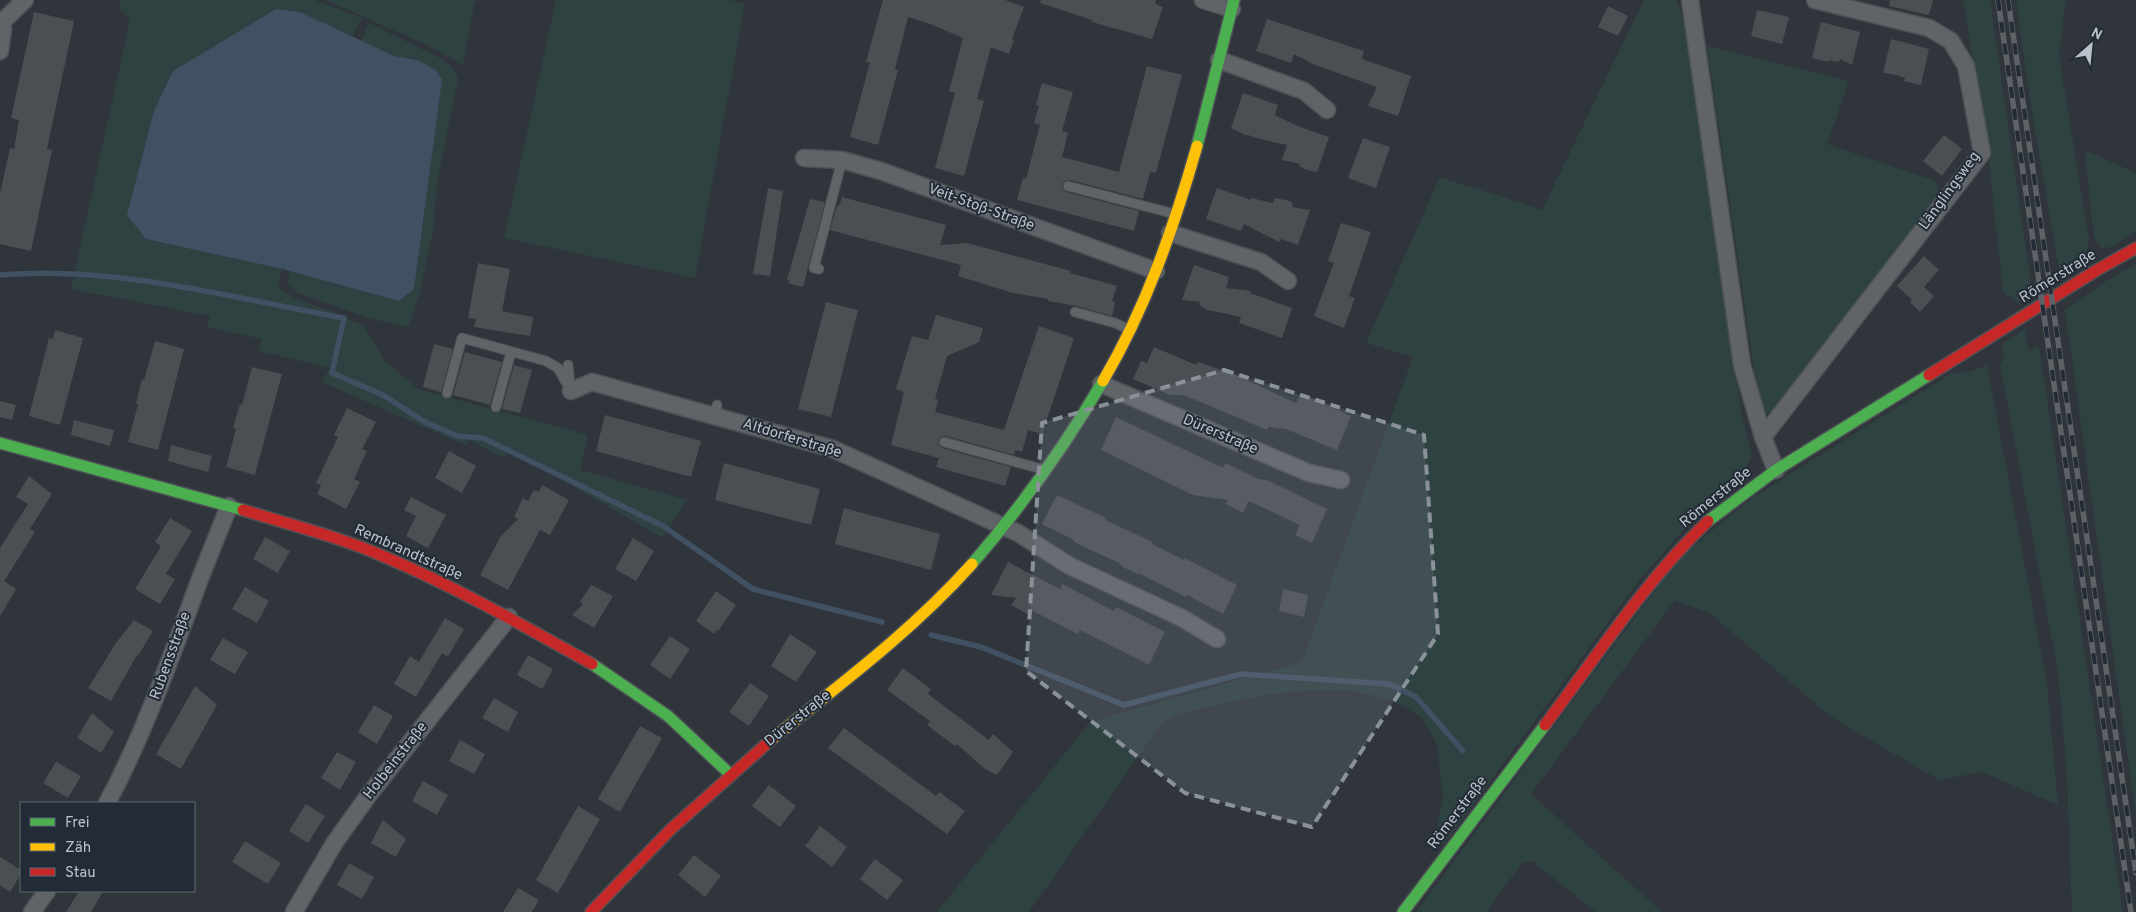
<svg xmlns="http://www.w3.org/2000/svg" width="2136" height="912" viewBox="0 0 2136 912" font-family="Overpass,sans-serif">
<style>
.green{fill:#2f4242}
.water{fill:#405163}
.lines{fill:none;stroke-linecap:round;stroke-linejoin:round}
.stream{stroke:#405163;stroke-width:5.5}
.building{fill:#4a4f54}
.lane-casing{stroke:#4d5156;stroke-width:11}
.street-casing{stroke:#4d5156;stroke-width:19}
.fast-casing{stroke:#4d5156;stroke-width:14}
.slow-casing{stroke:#4d5156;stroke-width:14}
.jam-casing{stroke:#4d5156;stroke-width:14}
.lane{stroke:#606469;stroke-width:9}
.street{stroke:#606469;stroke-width:16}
.fast{stroke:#4caf50;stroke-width:11}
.slow{stroke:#ffc107;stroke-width:11}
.jam{stroke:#c62828;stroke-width:11}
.rail-casing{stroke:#5e6267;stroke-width:5.5}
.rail{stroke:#232c36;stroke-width:4;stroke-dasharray:11;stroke-linecap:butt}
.marked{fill:#8a9199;fill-opacity:0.2;stroke:#8a9199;stroke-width:4;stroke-dasharray:10 6;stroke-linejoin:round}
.labels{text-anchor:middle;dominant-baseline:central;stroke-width:4;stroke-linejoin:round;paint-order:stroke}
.street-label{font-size:15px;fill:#bbc2cb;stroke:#232c36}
</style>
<rect width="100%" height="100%" fill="#2f353b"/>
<g class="green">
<path d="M120,0h194l48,18 -10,19 -52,-25 -24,-3 -103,62 -27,168 136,30 -4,15 4,7 13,8 33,11 36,16 20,34 34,29 170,46 -8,35 107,30 -24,38 -153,-88 -5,8 -36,-18 -2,6 -145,-64 8,-14 -71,-17 3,-12 -55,-12 3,-11 -139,-27 59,-269 -11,-12z"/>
<path d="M326,0h151l-3,5 -11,60 -36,-20z"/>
<path d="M556,0h173l16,4 -50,274 -191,-40z"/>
<path d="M1644,0h32l5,11 7,29 54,377 10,38 -8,17 -45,40 -58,66 -198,267 -8,-10 8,-37 -6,-54 -16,-27 -29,-17 -42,-10 -52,1 -40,5 -78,17 -19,11 -132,188h-92l153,-190 212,-60 111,-305 -47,-14 74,-166 102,33z"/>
<path d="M1963,0h27l42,291 -15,11 -14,-10 -15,-141z"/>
<path d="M2016,0h50l-7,56 30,184 -1,8 -9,17 -20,5 -28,-163z"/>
<path d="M369,23l73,36 11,10 5,10 -21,103 -4,48 -13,61 -12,36 -36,-8 -74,-26 -10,-9 1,-13 110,30 15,-12 28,-209 -25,-20 -23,-4 -33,-15z"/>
<path d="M1707,46l142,35 -22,63 109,37 4,15 -162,213 -12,4 -11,-36z"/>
<path d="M2087,151l49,22v58l-23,15 -11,3 -8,-11 -9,-84z"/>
<path d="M2136,264v552l-71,-506 41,-29z"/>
<path d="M2025,329l4,22 10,-6 84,567h-51l-5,-135 -9,-106 -58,-307 4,-5 -2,-15z"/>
<path d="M1987,365l60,319 11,121 -76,-33 -43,8 -108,-63 -120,-103 -36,-14 -144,194 131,118h-66l-64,-51 -10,2 -36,49h-70l263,-354 70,-58 203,-127 17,-1z"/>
</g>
<path class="water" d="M276,9l24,3 94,44 23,4 19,10 6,10 -28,209 -15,12 -117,-32 -136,-30 -19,-24 27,-104 19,-40z"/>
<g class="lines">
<g class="stream">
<path d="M0,275c116,-10 231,23 344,43l-12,55 51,22 42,27 32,14 26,2 180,88 90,63 129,33"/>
<path d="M931,635l50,12 143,58 117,-31 148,10 27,13 47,54"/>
</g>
</g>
<g class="building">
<path d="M883,0h122l19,7 -12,32 2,1 -5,14 -18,-7 -14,52 7,2 -20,75 -29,-8 20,-75 -6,-2 14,-53 -33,-14 -22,-7 -13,52 3,1 -20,75 -28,-8 20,-75h-4z"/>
<path d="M1041,0h115l-1,4 8,3 -11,32 -60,-17v-2l-52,-17z"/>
<path d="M1890,0h43l-4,15 -40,-9z"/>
<path d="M1608,6l20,10 -10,20 -20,-9z"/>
<path d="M1757,10l32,7 -7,27 -31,-8z"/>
<path d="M34,12l40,9 -27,128 5,1 -21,101 -31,-7v-50l10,-46 4,1 5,-29 -8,-2z"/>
<path d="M1267,19l97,32 -2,8 49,17 -13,40 -30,-10 9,-19 -62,-22 -21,-11 -3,9 -35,-12z"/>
<path d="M1821,22l39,10 -8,33 -12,-6 -1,3 -10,-2v2l-17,-4z"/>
<path d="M1891,39l38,10 -8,36 -17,-4 1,-3 -9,-3 -13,-2z"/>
<path d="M1147,66l35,9 -26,98 -6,-1 -7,27 -73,-19 -6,1 -2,4 1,5 3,2 73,19 -5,20 -117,-31 6,-22 3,1 14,-54 -6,-2 5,-17 -3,-1 6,-22 31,9 -11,39 6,2 -6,24 57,15z"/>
<path d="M1243,93l35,12 -3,10 22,11 32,11 -12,35 -10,-2 -8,-4 1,-2 -18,-4 5,-15 -31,-7 -8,-3h-3l-14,-7z"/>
<path d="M1944,135l18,14 -20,27 -19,-15z"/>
<path d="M1363,138l27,9 -14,41 -28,-10z"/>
<path d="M768,188l15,3 -13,85 -17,-2z"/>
<path d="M1217,188l34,12v-2l22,5 2,-5 15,3 3,3 -1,3 18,3 -12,35 -17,-6 -2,3 -35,-18 -3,7 -35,-12z"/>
<path d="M842,197l104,28 -6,20 27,-2 104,28 -1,2 47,13 -5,15 3,1 -3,14 -35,-10 -29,-5v-2l-35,-6 -55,-17 3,-11 -131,-35 7,-24h2z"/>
<path d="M810,199l15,3 -22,85 -15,-4 1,-3h-2z"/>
<path d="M1341,223l30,9 -22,64 6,2 -11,30 -30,-12 20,-53 -6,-2z"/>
<path d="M1924,256l15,14 -15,17 10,9 -14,16 -10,-10 2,-2 -15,-14z"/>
<path d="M478,263l32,6 -8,42 31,6 -3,19 -56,-9 2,-8 -8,-1z"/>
<path d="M1194,265l35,12 -3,11 25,3 -1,2 42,15 -10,30 -43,-15 2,-6 -33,-7 -9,-5 1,-3 -18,-2z"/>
<path d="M826,302l32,8 -27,107 -33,-8z"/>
<path d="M936,315l47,13 -4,14 -32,14 -12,43 3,1 -3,12 69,18 35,-104 35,12 -32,96 -14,-4 -6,22 -7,-2 -1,5 -68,-19h-4l-4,4v4l4,4 69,19 -6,19 -69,-19 3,-9 -48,-13 13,-53 -8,-3 16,-53 16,4z"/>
<path d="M55,330l28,8 -23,87 -31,-9 20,-78 4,1z"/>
<path d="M155,341l29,8 -26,101 -30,-8 10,-38 -2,-1 6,-24 2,1z"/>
<path d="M434,344l19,5 -12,43 -18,-5z"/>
<path d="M1154,347l42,18 2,-3 40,14 58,27 5,-10 50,23 -14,34 -51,-21 -18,-2 -1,3 -83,-35h-14l-37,-16 8,-18 6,2z"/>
<path d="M465,352l37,10 -12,43 -37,-10z"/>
<path d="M514,365l18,5 -12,43 -18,-4z"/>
<path d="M252,367l30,7 -27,101 -29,-8 10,-38 -3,-1 7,-24 2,1z"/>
<path d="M0,401l16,4 -4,15 -12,-3z"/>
<path d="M347,408l29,14 -14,27 5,2 -13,28 6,3 -14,27 -29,-15 4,-9 -5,-2 22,-46 -4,-2z"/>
<path d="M605,415l96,26 -10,36 -95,-26z"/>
<path d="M1116,417l107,51 2,-5 33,16 9,1 60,29 -15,34 -17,-8 5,-10 -51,-24 -6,12 -17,-9 2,-4 -35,-5 -92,-45z"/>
<path d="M74,420l40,10 -4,16 -39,-11z"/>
<path d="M171,445l41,11 -4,16 -40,-11z"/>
<path d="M449,451l27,15 -14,27 -27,-15z"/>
<path d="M724,463l96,26 -9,36 -96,-25z"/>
<path d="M29,476l23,18 -22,35 5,3 -31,49 12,8 -16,27v-68l28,-44 -12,-7z"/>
<path d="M542,485l27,15 -19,35 -10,-5 -32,60 -28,-15 21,-39 17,-17 -4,-2 9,-19 5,3 6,-11 5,2z"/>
<path d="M1057,495l49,23 -1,2 48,22 -1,2 32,16v-2l53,27 -14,29 -36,-19 -1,2 -48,-24 -1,1 -16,-8v-2l-47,-22v-2l-32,-16z"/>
<path d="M411,497l35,18 -18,33 -22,-12 10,-20 -12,-6z"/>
<path d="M844,508l96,26 -9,36 -96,-26z"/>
<path d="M170,518l22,13 -26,43 9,5 -15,25 -25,-15 26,-43 -6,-4z"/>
<path d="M265,537l25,14 -12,22 -25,-14z"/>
<path d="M633,538l21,13 -18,30 -21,-12z"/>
<path d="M1008,562l52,27 2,-5 52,27 2,-4 49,25 -16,33 -69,-35 -2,4 -47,-24 -3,4 -17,-9 5,-7 -25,-3z"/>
<path d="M591,585l22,11 -19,32 -22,-13 11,-11 -3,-2z"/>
<path d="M245,587l24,14 -12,22 -25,-14z"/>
<path d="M1283,589l25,6 -4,22 -25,-6z"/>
<path d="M716,591l20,14 -18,26 -2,-1 -2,4 -18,-13z"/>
<path d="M445,618l19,11 -16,28 -6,-4 -26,44 -22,-13 16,-28 9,6z"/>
<path d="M134,620l19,11 -15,25 -1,-1 -26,46 -23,-13 28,-45z"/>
<path d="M790,634l27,18 -21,30 -25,-16z"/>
<path d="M670,636l20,13 -20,30 -20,-14z"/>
<path d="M223,638l25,14 -13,22 -25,-14z"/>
<path d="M528,655l25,14 -11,20 -25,-14z"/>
<path d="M903,668l28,21 -3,5 61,46 4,-6 20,18 -16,23 -12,-6 -28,-25 -2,2 -28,-21 3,-4 -43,-31z"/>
<path d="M750,683l19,13 -20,30 -20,-14z"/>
<path d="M195,686l22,19 -36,64 -25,-15z"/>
<path d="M494,698l24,14 -10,20 -26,-14z"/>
<path d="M374,705l19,11 -16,28 -19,-12z"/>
<path d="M92,713l22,19 -13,21 -24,-15z"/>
<path d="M640,726l22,12 -42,74 -22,-13z"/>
<path d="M844,728l92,68 3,-4 26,19 -18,23 -119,-86z"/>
<path d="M460,740l25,14 -11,20 -25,-13z"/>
<path d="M337,752l19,10 -16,28 -19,-12z"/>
<path d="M56,762l25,14 -13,22 -25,-15z"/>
<path d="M423,781l25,14 -11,20 -25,-14z"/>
<path d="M769,785l27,21 -16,21 -28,-21z"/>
<path d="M306,804l19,12 -17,27 -19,-12z"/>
<path d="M578,806l22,13 -42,74 -22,-13z"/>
<path d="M383,820l23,19 -10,18 -25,-14z"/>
<path d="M820,826l27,21 -15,20 -27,-21z"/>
<path d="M245,841l36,22 -13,21 -36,-22z"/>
<path d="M694,855l27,21 -16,21 -27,-22z"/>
<path d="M0,857l21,13v4l-11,18 -10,-7z"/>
<path d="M875,859l28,21 -16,20 -27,-21z"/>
<path d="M349,863l25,14 -12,22 -25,-14z"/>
<path d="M518,888l21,12 -7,12h-29z"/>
<path d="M79,891h24l-12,21h-25z"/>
</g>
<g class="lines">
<defs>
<g id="lane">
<path d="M1068,186l107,28"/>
<path d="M819,269l-5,-1 28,-108"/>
<path d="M1075,312l40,11 13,6"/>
<path d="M568,365l2,20"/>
<path d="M447,393l15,-55 84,23 12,7 13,23"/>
<path d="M496,407l15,-55"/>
<path d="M715,415l2,-10"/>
<path d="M944,442l101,28"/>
</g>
<g id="street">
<path d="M1203,0l29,9"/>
<path d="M1690,0l52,365 21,72 13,33"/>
<path d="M0,22l3,7 -3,22"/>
<path d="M1,23l24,-23"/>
<path d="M1219,60l85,31 23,19"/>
<path d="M804,158l38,2 39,11 275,100"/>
<path d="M1170,233l91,29 27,19"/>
<path d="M1101,384l208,89 32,7"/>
<path d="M571,391l21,-9 241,67 185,84 52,33 112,52 35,21"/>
<path d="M1763,437l219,-284 -16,-87 -15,-25 -22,-13 -114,-28"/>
<path d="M107,803c34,-63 58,-130 83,-197 12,-34 26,-67 39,-100"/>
<path d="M32,912l15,-21"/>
<path d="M294,912l41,-70 33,-46 141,-179"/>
</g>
<g id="fast">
<path d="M1197,146l37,-146"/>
<path d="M0,443l243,67"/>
<path d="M1708,521l68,-51 153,-95"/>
<path d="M972,564c50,-58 93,-118 131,-183"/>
<path d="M592,664l76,52 63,59"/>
<path d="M1403,912l142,-187"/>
</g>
<g id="slow">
<path d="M1103,381c43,-73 71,-154 94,-235"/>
<path d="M772,739c70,-56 140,-108 200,-175"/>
</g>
<g id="jam">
<path d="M1929,375l168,-105 39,-22"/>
<path d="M243,510c48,15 97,27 142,47 71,30 139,69 207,107"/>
<path d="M1545,725c52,-69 100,-144 163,-204"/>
<path d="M591,912l80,-83 101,-90"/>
</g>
</defs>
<use href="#lane" class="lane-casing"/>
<use href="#street" class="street-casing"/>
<use href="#fast" class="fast-casing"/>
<use href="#slow" class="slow-casing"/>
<use href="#jam" class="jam-casing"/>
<use href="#lane" class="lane"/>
<use href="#street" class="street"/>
<use href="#fast" class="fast"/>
<use href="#slow" class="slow"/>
<use href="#jam" class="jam"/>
<defs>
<g id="rail">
<path d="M1998,0l133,912"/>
<path d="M2008,0l128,873"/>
</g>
</defs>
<use href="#rail" class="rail-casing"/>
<use href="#rail" class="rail"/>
</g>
<path class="marked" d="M1224,370l200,65 14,199 -126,193 -127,-34 -159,-122 16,-248z"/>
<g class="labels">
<g class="street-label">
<text transform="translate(1950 191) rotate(-54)">Länglingsweg</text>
<text transform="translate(981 208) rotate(20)">Veit-Stoß-Straße</text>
<text transform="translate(2058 277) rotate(-32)">Römerstraße</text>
<text transform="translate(1220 435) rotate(23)">Dürerstraße</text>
<text transform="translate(792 439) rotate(17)">Altdorferstraße</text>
<text transform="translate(1716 498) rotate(-39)">Römerstraße</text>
<text transform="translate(408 553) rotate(24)">Rembrandtstraße</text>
<text transform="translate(171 656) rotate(-70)">Rubensstraße</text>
<text transform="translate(798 719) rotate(-39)">Dürerstraße</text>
<text transform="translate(396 761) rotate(-52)">Holbeinstraße</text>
<text transform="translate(1458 813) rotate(-53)">Römerstraße</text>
</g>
</g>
<rect x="20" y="802" width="175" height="90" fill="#232c36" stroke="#606872"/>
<rect x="30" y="818" width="25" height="8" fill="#4caf50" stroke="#606872"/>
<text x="65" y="827" font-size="15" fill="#bbc2cb">Frei</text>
<rect x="30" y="843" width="25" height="8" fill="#ffc107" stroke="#606872"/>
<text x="65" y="852" font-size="15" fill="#bbc2cb">Zäh</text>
<rect x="30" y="868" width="25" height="8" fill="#c62828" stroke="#606872"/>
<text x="65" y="877" font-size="15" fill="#bbc2cb">Stau</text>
<g transform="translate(2091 45) rotate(27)" stroke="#232c36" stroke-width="4" paint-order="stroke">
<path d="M0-4L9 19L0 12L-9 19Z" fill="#bbc2cb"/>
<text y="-8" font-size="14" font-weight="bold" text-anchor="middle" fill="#bbc2cb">N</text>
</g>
</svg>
